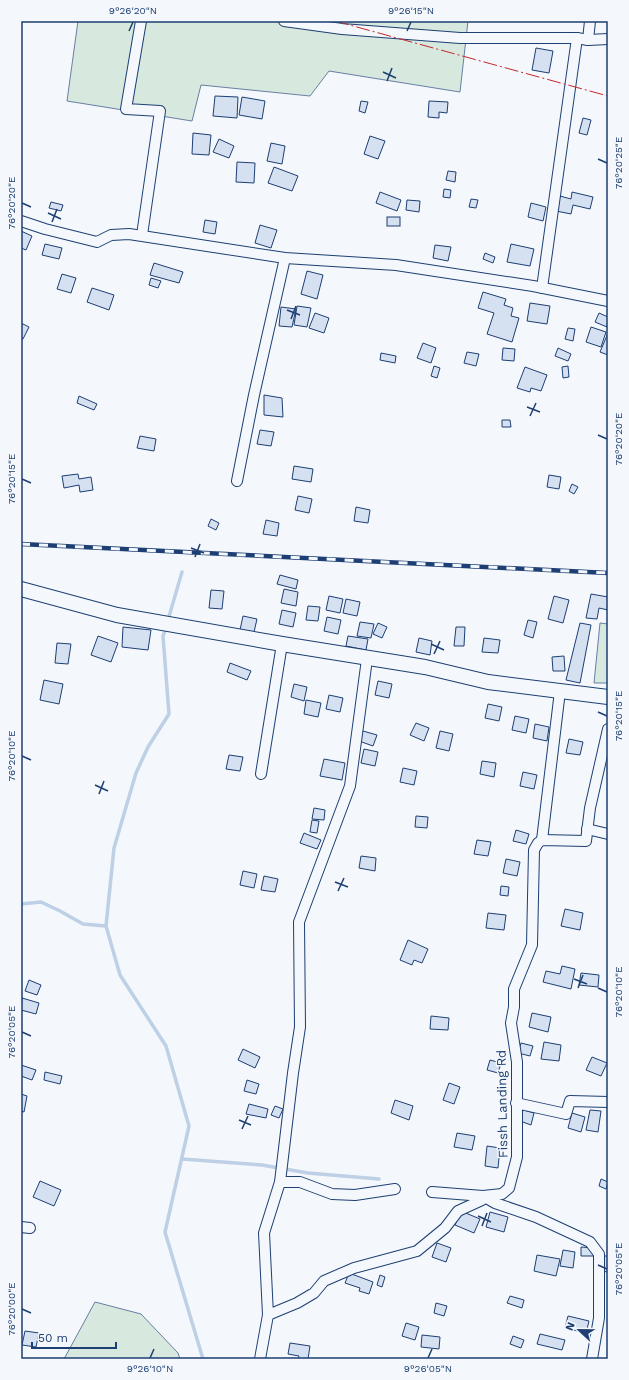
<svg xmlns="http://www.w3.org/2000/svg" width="629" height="1380" viewBox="0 0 629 1380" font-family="'Work Sans',sans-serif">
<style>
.green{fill:#d7e8df;stroke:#687fa3}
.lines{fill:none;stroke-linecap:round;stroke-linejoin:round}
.stream{stroke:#bed0e5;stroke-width:3.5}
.building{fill:#d5e0f0;stroke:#1d3f73}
.street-casing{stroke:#1d3f73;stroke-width:12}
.secondary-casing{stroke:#1d3f73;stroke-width:16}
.street{stroke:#f4f7fb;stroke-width:10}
.secondary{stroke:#f4f7fb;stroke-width:14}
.rail-casing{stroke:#1d3f73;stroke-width:4.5}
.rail{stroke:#f4f7fb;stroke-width:3;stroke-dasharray:9;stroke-linecap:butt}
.power{stroke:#c62828;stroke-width:1;stroke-dasharray:14 3 2 3;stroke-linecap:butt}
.ticks{fill:none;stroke:#1d3f73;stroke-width:1.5}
.labels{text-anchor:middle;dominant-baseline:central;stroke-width:3;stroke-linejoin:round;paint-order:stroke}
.street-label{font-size:13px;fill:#1d3f73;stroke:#f4f7fb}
.neatline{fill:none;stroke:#1d3f73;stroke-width:1.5}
.ticks-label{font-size:10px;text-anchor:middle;fill:#1d3f73}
</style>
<rect width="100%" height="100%" fill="#f4f7fb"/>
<g class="green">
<path d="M78,21h390l-8,71 -131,-21 -19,25 -109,-11 -9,36 -125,-20z"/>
<path d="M600,623l8,1v59h-14z"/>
<path d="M95,1302l46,12 37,39 2,6h-116z"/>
</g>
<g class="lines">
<g class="stream">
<path d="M168,620l14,-48"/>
<path d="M166,628l-3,8 6,78 -21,33 -12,26 -22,75 -8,78 14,49 46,71 23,80 -24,106 38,127"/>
<path d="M21,904l20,-2 19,9 23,13 23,2"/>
<path d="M182,1159l80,6 46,8 71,6"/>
</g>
</g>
<g class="building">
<path d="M536,48l17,3 -4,22 -17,-3z"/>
<path d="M215,96l23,1 -1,21 -24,-2z"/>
<path d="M242,97l23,4 -3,18 -23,-4z"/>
<path d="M361,101l7,1 -3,11 -6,-2z"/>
<path d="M429,101l19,1 -1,11 -8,-1v6l-11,-1z"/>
<path d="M583,118l8,2 -4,15 -8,-2z"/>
<path d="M193,133l18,2 -2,20 -17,-1z"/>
<path d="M370,136l15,5 -7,18 -14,-5z"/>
<path d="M219,139l15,7 -5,12 -16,-6z"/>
<path d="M271,143l14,3 -3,18 -15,-3z"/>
<path d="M237,162l18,1 -1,20 -18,-1z"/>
<path d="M274,167l24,9 -6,15 -24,-8z"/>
<path d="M448,171l8,1 -1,10 -9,-2z"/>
<path d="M444,189l7,1 -1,8 -7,-1z"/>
<path d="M380,192l21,8 -4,11 -21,-8z"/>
<path d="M572,192l21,5 -3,12 -17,-4 -2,9 -15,-3 4,-15 11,3z"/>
<path d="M471,199l7,1 -2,8 -7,-1z"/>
<path d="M407,200l13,1 -1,11 -13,-2z"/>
<path d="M51,202l12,3 -2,6 -12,-3z"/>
<path d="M531,203l15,4 -3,14 -15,-4z"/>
<rect x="387" y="217" width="13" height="9"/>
<path d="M205,220l12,2 -2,12 -12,-2z"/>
<path d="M260,225l17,5 -6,18 -16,-5z"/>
<path d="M21,231l11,5 -6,14 -5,-2z"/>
<path d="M45,244l17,4 -3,11 -17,-4z"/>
<path d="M511,244l23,5 -4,17 -23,-4z"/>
<path d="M435,245l16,2 -3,14 -15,-3z"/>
<path d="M485,253l10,4 -2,6 -10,-4z"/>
<path d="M154,263l29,9 -4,11 -29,-8z"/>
<path d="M307,271l16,4 -6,24 -16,-5z"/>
<path d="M62,274l14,4 -5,15 -14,-4z"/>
<path d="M151,278l10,3 -3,7 -9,-3z"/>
<path d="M92,288l22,7 -5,15 -22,-8z"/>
<path d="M483,292l23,7 -2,6 9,3 -2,8 8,2 -7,24 -25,-8 7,-21 -16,-5z"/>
<path d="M530,303l20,3 -3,18 -20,-3z"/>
<path d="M297,306l14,2 -4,19 -13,-2z"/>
<path d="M281,307l15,2 -4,18 -13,-1z"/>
<path d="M315,313l14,5 -5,15 -15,-5z"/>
<path d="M599,313l9,4 -1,10 -12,-5z"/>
<path d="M21,323l8,4 -6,12h-2z"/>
<path d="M591,327l15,5 -5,15 -15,-5z"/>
<path d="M568,328l7,1 -2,12 -8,-2z"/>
<path d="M608,333v22l-8,-3z"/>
<path d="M423,343l13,5 -5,15 -14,-5z"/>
<path d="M503,348l12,1 -1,12 -12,-1z"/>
<path d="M558,348l13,6 -3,7 -13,-5z"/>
<path d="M467,352l12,2 -3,12 -12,-3z"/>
<path d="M381,353l15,3 -1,7 -15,-3z"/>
<path d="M434,366l6,2 -3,10 -6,-2z"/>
<path d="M568,366l1,11 -6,1 -1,-11z"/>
<path d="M525,367l22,8 -6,16 -10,-3 -1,4 -13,-4z"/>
<path d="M264,395l18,3 1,19 -19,-2z"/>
<path d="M79,396l18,8 -3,6 -17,-7z"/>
<path d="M502,420h8l1,7h-9z"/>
<path d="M260,430l14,2 -3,14 -14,-2z"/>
<path d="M140,436l16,3 -2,12 -17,-3z"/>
<path d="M294,466l19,3 -2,13 -19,-3z"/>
<path d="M78,474l1,5 12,-2 2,13 -13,2 -1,-7 -15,3 -2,-12z"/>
<path d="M549,475l12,2 -2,12 -12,-2z"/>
<path d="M572,484l6,3 -4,7 -5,-3z"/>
<path d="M298,496l14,3 -3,14 -14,-3z"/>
<path d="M356,507l14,3 -2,13 -14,-2z"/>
<path d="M211,519l8,4 -3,7 -8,-4z"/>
<path d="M266,520l13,3 -2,13 -14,-2z"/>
<path d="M280,575l18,5 -2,9 -19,-5z"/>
<path d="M284,589l14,3 -2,14 -15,-3z"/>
<path d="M211,590l13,1 -2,18 -13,-1z"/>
<path d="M591,594l17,3v13l-9,-2 -2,11 -11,-1z"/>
<path d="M329,596l14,3 -3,14 -14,-3z"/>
<path d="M554,596l15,4 -6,23 -15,-4z"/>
<path d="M346,599l14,3 -3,14 -14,-3z"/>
<path d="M308,606l12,1 -2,14 -12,-1z"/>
<path d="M282,610l14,3 -3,14 -14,-3z"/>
<path d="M243,616l14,3 -3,13 -14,-2z"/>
<path d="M327,617l14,3 -3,14 -14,-3z"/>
<path d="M528,620l9,2 -4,16 -9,-3z"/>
<path d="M360,622l14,2 -3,14 -14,-2z"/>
<path d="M378,623l9,4 -5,11 -9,-4z"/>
<path d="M580,623l11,2 -11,58 -14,-3z"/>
<path d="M123,627l28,3 -3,20 -26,-3z"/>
<path d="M456,627h9l-1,19h-10z"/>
<path d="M98,636l20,7 -7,19 -20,-7z"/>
<path d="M348,636l20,3 -2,11 -20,-4z"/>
<path d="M419,638l13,3 -2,14 -14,-3z"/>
<path d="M484,638l16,2 -2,13 -16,-1z"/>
<path d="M57,643l14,1 -3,20 -13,-1z"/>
<path d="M564,656l1,15h-12l-1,-14z"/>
<path d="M230,663l21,8 -4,9 -20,-8z"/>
<path d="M44,680l19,4 -4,20 -19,-4z"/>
<path d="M378,681l14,3 -3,14 -14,-3z"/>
<path d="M294,684l13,3 -3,14 -13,-4z"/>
<path d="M329,695l14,3 -3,14 -14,-3z"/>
<path d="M306,700l15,3 -3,14 -14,-3z"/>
<path d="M488,704l14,3 -3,14 -14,-3z"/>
<path d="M515,716l14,3 -3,14 -14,-3z"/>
<path d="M416,723l13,5 -5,13 -14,-6z"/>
<path d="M535,724l14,3 -2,14 -14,-3z"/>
<path d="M363,731l14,4 -4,11 -14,-5z"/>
<path d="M440,731l13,3 -4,17 -13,-3z"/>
<path d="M569,739l14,3 -3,13 -14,-2z"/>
<path d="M364,749l14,3 -3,14 -14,-3z"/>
<path d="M229,755l14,2 -3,14 -14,-2z"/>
<path d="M324,759l21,4 -3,17 -22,-4z"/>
<path d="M482,761l14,2 -2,14 -14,-3z"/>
<path d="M403,768l14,3 -3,14 -14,-3z"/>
<path d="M523,772l14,3 -3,14 -14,-3z"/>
<path d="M314,808l11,2 -1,10 -12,-1z"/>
<path d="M416,816l12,1 -1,11 -12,-1z"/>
<path d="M312,820l7,1 -2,12 -7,-1z"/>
<path d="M516,830l13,4 -3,10 -13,-3z"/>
<path d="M304,833l17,7 -4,9 -17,-6z"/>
<path d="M477,840l14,2 -3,14 -14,-2z"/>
<path d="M361,856l15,2 -1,13 -16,-3z"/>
<path d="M506,859l14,3 -3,14 -14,-3z"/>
<path d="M243,871l14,3 -3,14 -14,-3z"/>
<path d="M264,876l14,3 -3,13 -14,-2z"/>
<path d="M501,886l8,1 -1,9 -8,-1z"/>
<path d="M565,909l18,4 -3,17 -19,-4z"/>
<path d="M488,913l18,2 -2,15 -18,-2z"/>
<path d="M408,940l20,9 -6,14 -8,-3 -2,5 -12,-5z"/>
<path d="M562,966l13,3 -4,20 -28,-7 3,-11 14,3z"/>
<path d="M581,973l18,2 -1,12 -19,-2z"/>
<path d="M29,980l12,5 -4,10 -12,-4z"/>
<path d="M22,998l17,5 -3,11 -15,-4z"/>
<path d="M532,1013l19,4 -3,15 -19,-5z"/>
<path d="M431,1016l18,2 -1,12 -18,-1z"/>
<path d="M544,1042l17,3 -2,16 -18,-2z"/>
<path d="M521,1043l12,3 -3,10 -12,-3z"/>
<path d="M243,1049l17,8 -5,11 -17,-8z"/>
<path d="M592,1057l15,6 -6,13 -15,-6z"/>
<path d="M490,1060l11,3 -3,10 -11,-3z"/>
<path d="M21,1065l15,5 -4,10 -11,-4z"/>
<path d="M45,1072l17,4 -2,8 -16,-4z"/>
<path d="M247,1080l12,4 -3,10 -12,-3z"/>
<path d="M449,1083l11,4 -6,17 -11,-4z"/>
<path d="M21,1094l6,2 -3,16 -3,-1z"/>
<path d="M395,1100l18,6 -4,14 -18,-7z"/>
<path d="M249,1104l19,5 -2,9 -20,-4z"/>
<path d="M275,1106l8,3 -4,9 -8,-3z"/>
<path d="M523,1110l11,3 -3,12 -11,-4z"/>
<path d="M590,1110l11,1 -3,21 -12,-2z"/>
<path d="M572,1113l13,4 -4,15 -13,-4z"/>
<path d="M457,1133l18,3 -3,14 -18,-3z"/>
<path d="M487,1146l13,2 -2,20 -13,-2z"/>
<path d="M601,1179l7,3 -2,7 -7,-3z"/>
<path d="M40,1181l21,9 -7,16 -21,-9z"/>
<path d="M461,1211l19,8 -6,14 -19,-8z"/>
<path d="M490,1212l18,5 -4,15 -18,-5z"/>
<path d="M437,1243l14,5 -5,14 -14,-5z"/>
<path d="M581,1247l13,1v8h-13z"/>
<path d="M563,1250l12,2 -2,16 -13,-2z"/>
<path d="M537,1255l23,4 -4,17 -22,-5z"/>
<path d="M602,1256h6v16l-7,-1z"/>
<path d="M349,1273l24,9 -4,12 -10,-3 1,-3 -15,-5z"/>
<path d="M380,1275l5,2 -3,10 -5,-2z"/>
<path d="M510,1296l14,4 -2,8 -15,-5z"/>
<path d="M436,1303l11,3 -3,10 -10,-3z"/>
<path d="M568,1316l21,5 -3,12 -21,-5z"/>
<path d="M406,1323l13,4 -4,13 -13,-4z"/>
<path d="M25,1331l14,2 -3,14 -14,-2z"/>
<path d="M540,1334l25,6 -3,10 -25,-6z"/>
<path d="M422,1335l18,2 -1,12 -18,-2z"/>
<path d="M513,1336l11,4 -3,8 -11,-4z"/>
<path d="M290,1343l20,3 -2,13h-10l1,-3 -11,-2z"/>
</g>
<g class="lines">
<defs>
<g id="street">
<path d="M141,21l-15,88 34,2 -18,124"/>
<path d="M284,21l58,8 118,9h117"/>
<path d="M588,40l20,-1"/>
<path d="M21,221l24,8 52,13 14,-7 18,-1 156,24 111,7 137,21 75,15"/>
<path d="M542,288l35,-250 11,2 2,-19"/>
<path d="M237,481l17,-86 31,-137"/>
<path d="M367,659l-17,127 -51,136 1,105 -7,46 -13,109 -16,51 4,82 29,-12 17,-10 10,-12 30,-13 63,-17 28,-23 13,-17 24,-11 1,-4 19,-2 7,-6 8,-31v-95l-6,-39 3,-16v-18l18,-44 2,-95 4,-7 4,-3 44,1 4,-33 18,-79"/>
<path d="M261,774l21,-130"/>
<path d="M587,829l21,5"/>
<path d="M542,840l18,-149"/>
<path d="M516,1103l50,11 4,-13 38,1"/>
<path d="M280,1182h20l32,12 23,1 40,-6"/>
<path d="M432,1192l51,4 12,7 41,14 54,25 9,12v64l-7,41"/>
<path d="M21,1227l9,1"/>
<path d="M260,1359l8,-44"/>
</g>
<path id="secondary" d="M21,589l96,26 165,29 143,23 63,15 120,15"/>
</defs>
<use href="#street" class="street-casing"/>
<use href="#secondary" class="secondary-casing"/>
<use href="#street" class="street"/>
<use href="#secondary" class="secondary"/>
<defs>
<path id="rail" d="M21,544l587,29"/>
</defs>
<use href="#rail" class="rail-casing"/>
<use href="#rail" class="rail"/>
<path class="power" d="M335,21l273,75"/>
</g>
<path class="ticks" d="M129,31l4,-9M407,31l4,-9M383,72l13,6M387,81l5,-13M598,159l9,4M22,203l9,4M48,213l13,6M52,222l5,-13M287,310l13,5M291,319l5,-13M527,407l13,5M530,416l6,-13M598,435l9,4M22,479l9,4M191,548l13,5M195,557l5,-13M431,644l13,6M434,654l6,-13M598,712l9,4M22,756l9,4M95,785l13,6M99,794l5,-13M335,882l13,5M338,891l6,-13M574,979l13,5M578,988l5,-13M598,988l9,4M22,1032l9,4M239,1120l12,5M242,1129l6,-13M478,1216l13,6M482,1226l5,-13M598,1265l9,4M22,1309l9,4M150,1358l4,-9M428,1358l4,-9"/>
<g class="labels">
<g class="street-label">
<text transform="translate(502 1104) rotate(-91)">Fissh Landing Rd</text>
</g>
</g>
<rect width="629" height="1380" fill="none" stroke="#f4f7fb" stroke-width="44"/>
<g transform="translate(579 1330) rotate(292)" stroke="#f4f7fb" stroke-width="3" paint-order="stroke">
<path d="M0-3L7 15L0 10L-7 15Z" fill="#1d3f73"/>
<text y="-6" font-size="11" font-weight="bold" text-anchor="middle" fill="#1d3f73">N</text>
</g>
<path d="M32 1342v6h84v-6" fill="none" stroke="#1d3f73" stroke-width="2"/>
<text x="38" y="1342" font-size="12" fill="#1d3f73" stroke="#f4f7fb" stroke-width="3" paint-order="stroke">50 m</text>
<rect x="22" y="22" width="585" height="1336" class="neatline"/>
<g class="ticks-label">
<text x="133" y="14">9°26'20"N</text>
<text x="411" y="14">9°26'15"N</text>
<text transform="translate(618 163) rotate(-90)" y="4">76°20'25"E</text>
<text transform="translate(11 203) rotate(-90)" y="4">76°20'20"E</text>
<text transform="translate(618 439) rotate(-90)" y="4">76°20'20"E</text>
<text transform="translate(11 479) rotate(-90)" y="4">76°20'15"E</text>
<text transform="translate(618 716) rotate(-90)" y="4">76°20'15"E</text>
<text transform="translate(11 756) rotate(-90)" y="4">76°20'10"E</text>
<text transform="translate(618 992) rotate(-90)" y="4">76°20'10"E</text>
<text transform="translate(11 1032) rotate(-90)" y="4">76°20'05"E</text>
<text transform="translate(618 1269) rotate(-90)" y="4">76°20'05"E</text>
<text transform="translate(11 1309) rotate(-90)" y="4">76°20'00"E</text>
<text x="150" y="1372">9°26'10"N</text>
<text x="428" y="1372">9°26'05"N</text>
</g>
</svg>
